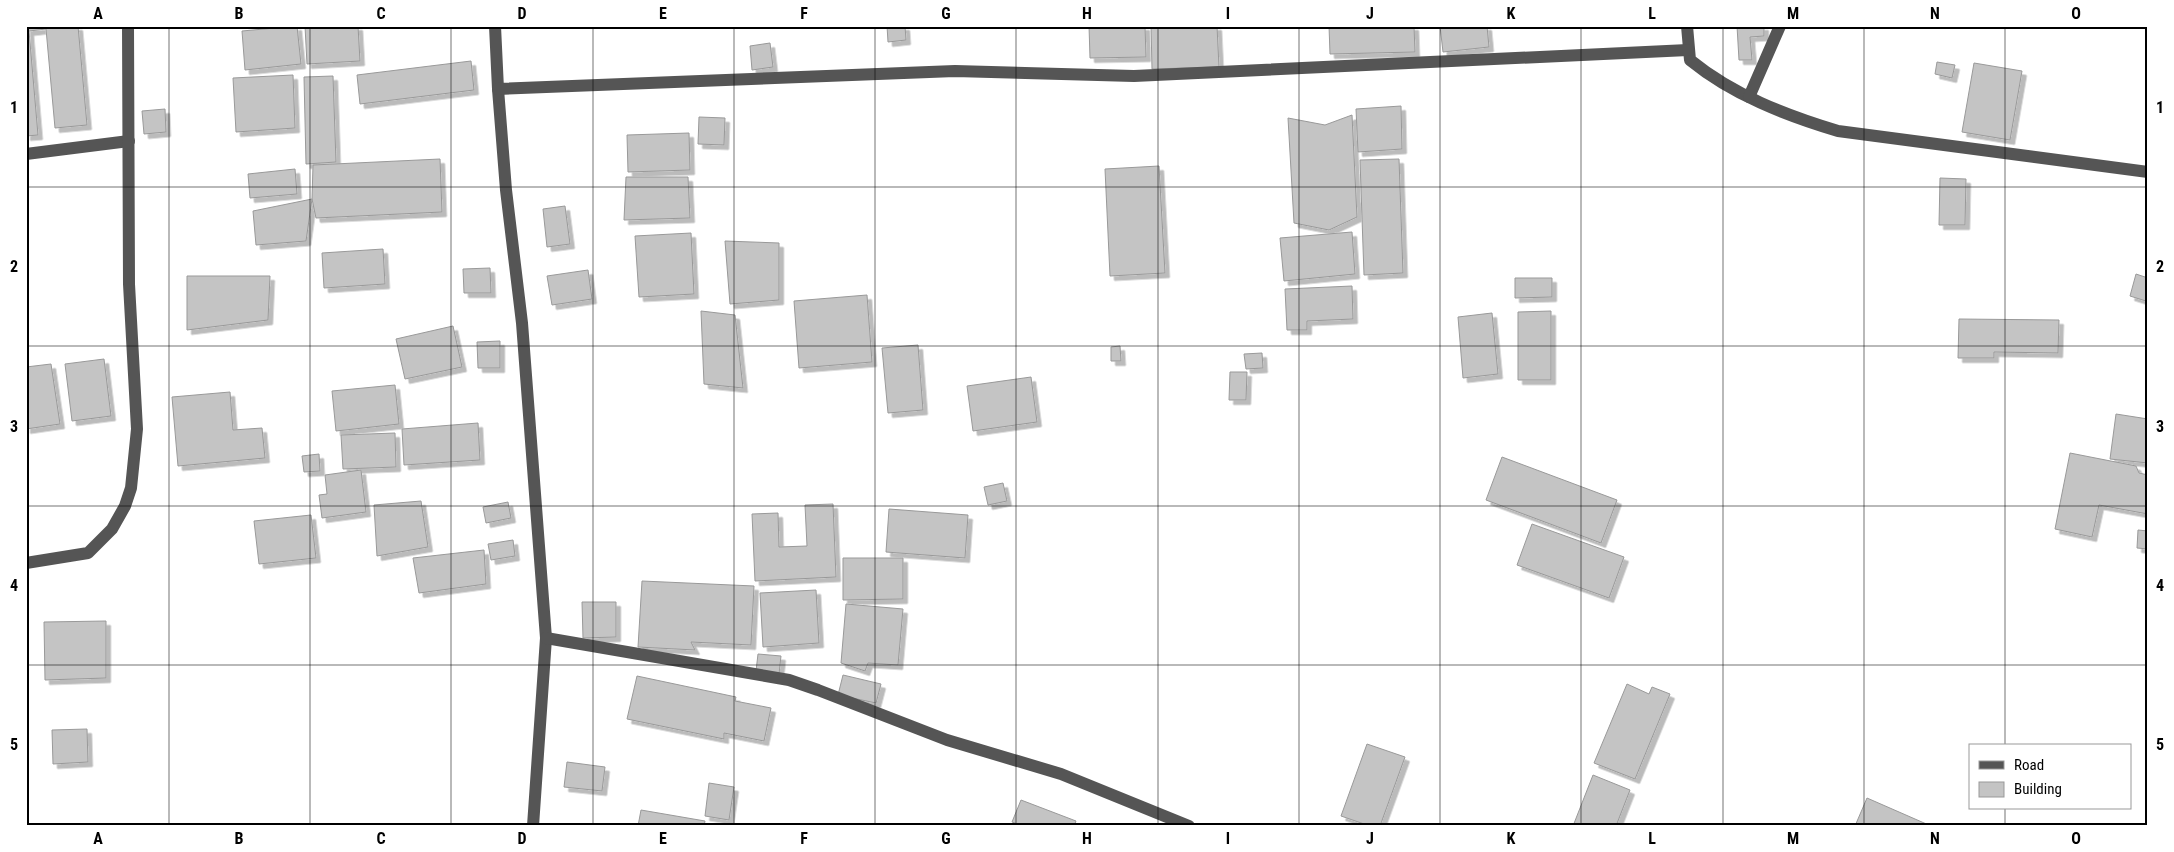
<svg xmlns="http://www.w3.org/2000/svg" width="2174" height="852" viewBox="0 0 2174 852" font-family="'Roboto Condensed',sans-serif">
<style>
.building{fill:#c4c4c4;stroke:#999;filter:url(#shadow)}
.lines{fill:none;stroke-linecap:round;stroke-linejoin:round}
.minor{stroke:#555;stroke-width:12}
.grid{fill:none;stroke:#000;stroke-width:1;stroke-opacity:0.55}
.neatline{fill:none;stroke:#000;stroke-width:2}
.grid-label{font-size:16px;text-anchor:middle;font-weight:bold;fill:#000}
</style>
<defs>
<filter id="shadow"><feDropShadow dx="4.5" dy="4.5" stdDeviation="0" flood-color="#0004"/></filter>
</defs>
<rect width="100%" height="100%" fill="#fff"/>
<g class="building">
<path d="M26,26h52l9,99 -32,3 -9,-99 -17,2 9,104 -12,1z"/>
<path d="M297,26l4,38 -56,6 -3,-39z"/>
<path d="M305,26h53l2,35 -53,3z"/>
<path d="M887,26h18l1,14 -18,2z"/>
<path d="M1089,26h56l1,31 -56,1z"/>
<path d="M1151,26h66l2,41 -67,2z"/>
<path d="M1329,26h85l1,26 -85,2z"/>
<path d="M1440,26h47l2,21 -46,5z"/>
<path d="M1737,26h27v10l-14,1 2,23h-13z"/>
<path d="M770,43l3,24 -21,3 -2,-24z"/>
<path d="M471,61l3,29 -114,14 -3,-29z"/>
<path d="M1937,62l18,3 -3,13 -17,-4z"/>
<path d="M1974,63l48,8 -12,69 -48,-8z"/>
<path d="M293,75l2,53 -59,4 -3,-54z"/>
<path d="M333,76l3,86 -30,2 -2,-87z"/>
<path d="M1401,106l1,43 -44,3 -2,-43z"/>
<path d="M165,109l1,23 -22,2 -2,-23z"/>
<path d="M1352,115l5,102 -28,13 -35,-7 -6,-105 37,7z"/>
<path d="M699,117l26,1 -1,27 -26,-1z"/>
<path d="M689,133l1,37 -62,2 -1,-37z"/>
<path d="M440,159l2,53 -126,6 -4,-19 1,-34z"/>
<path d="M1399,159l4,114 -39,2 -4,-115z"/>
<path d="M1159,166l6,107 -55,3 -5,-107z"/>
<path d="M295,169l2,25 -47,4 -2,-24z"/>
<path d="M626,177h62l2,41 -66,2z"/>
<path d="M1940,178l26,1 -1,46h-26z"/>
<path d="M312,199l-6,42 -50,4 -3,-34z"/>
<path d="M565,206l5,38 -23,3 -4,-38z"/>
<path d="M1352,232l3,42 -71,7 -4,-43z"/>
<path d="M691,233l3,61 -55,3 -4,-61z"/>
<path d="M725,241l54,2v57l-49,4z"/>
<path d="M383,249l2,35 -61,4 -2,-35z"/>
<path d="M490,268l1,25h-27l-1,-24z"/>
<path d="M588,270l4,29 -40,6 -5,-29z"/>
<path d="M2136,274l12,4 -2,23 -16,-5z"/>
<path d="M187,276h83l-2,44 -81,10z"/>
<path d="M1515,278h37v19l-37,1z"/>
<path d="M1352,286l1,33 -46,2v9h-20l-2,-41z"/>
<path d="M867,295l5,67 -73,6 -5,-67z"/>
<path d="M701,311l34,4 8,73 -39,-4z"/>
<path d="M1551,311v69h-33v-68z"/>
<path d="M1492,313l6,61 -35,4 -5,-61z"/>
<path d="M1959,319l100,1 -1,33 -64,-1v6h-36z"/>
<path d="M453,326l9,41 -57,12 -9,-40z"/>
<path d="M500,341v27h-22l-1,-26z"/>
<path d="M918,345l5,65 -35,3 -6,-65z"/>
<path d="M1120,346l1,15h-10v-14z"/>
<path d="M1262,353l1,15 -17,1 -2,-15z"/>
<path d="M104,359l7,57 -39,5 -7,-57z"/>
<path d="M51,364l9,60 -34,5v-62z"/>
<path d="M1230,372h17l-1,28h-17z"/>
<path d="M1031,377l6,45 -64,9 -6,-45z"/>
<path d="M395,385l4,39 -63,7 -4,-40z"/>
<path d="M230,392l3,38 29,-2 3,30 -87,8 -6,-69z"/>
<path d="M2116,414l32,5v44l-38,-4z"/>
<path d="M478,423l2,37 -76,5 -2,-36z"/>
<path d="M395,433l1,34 -53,2 -2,-34z"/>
<path d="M2070,453l66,13 3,7 9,2v39l-49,-9 -7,32 -37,-8z"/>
<path d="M319,454l1,17 -16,1 -2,-16z"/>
<path d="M1502,457l115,43 -16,43 -115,-43z"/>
<path d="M361,470l5,42 -44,6 -3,-23 8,-1 -2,-19z"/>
<path d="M1003,483l4,18 -19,4 -4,-18z"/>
<path d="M421,501l7,46 -51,9 -3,-51z"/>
<path d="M508,502l3,16 -25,5 -3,-16z"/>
<path d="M833,504l3,73 -81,4 -3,-67 26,-1 1,34 28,-1 -2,-41z"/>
<path d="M889,509l79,6 -3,43 -79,-6z"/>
<path d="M311,515l5,43 -57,6 -5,-43z"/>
<path d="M1532,524l92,33 -15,41 -92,-33z"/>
<path d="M2138,530l10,1v18l-11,-1z"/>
<path d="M513,540l2,16 -24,4 -3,-16z"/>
<path d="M484,550l2,34 -67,9 -6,-35z"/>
<path d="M843,558h60v41l-60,1z"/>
<path d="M642,581l112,5 -3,59 -60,-3 4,8 -57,-3z"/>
<path d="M816,590l3,53 -56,4 -3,-54z"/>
<path d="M582,602h34v35l-33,1z"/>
<path d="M846,604l57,5 -5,56 -30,-2 -3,8 -24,-8z"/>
<path d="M106,621v57l-61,2 -1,-58z"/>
<path d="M758,654l23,2 -2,18 -23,-3z"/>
<path d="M843,675l38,9 -5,19 -38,-8z"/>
<path d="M637,676l99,21 -1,4 36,7 -7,33 -40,-8v6l-97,-20z"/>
<path d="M1627,684l22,10 3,-7 18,7 -35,85 -41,-16z"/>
<path d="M87,729l1,33 -35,2 -1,-34z"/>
<path d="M1367,744l38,13 -25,69h-10l-29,-10z"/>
<path d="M567,762l38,5 -3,24 -38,-4z"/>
<path d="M1593,775l37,15 -14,36h-43z"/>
<path d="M709,783l25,4 -5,33 -24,-4z"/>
<path d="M1867,798l64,28h-76z"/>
<path d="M1021,800l55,21 -2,5h-51l-11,-4z"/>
<path d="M641,810l64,11 -1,5h-66z"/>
</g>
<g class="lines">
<g class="minor">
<path d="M495,26l3,63 8,101 16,133 24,315 -13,188"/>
<path d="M1687,26l3,34c43,35 95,55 148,71l310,41"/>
<path d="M498,89l457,-18 179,5 554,-26"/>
<path d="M1749,97l31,-71"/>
<path d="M26,154l103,-13"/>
<path d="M26,563l62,-10 24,-24 13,-23 6,-18 6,-59 -8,-145 -1,-258"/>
<path d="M546,638l243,42 29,10 129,50 114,34 128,52"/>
</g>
</g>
<path class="grid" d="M169,26v800M310,26v800M451,26v800M593,26v800M734,26v800M875,26v800M1016,26v800M1158,26v800M1299,26v800M1440,26v800M1581,26v800M1723,26v800M1864,26v800M2005,26v720M26,187h2122M26,346h2122M26,506h2122M26,665h2122M2005,808v18"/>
<rect width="2174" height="852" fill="none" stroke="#ffffff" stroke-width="55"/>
<rect x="1969" y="744" width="162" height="65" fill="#ffffff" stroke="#999999"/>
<rect x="1979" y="761" width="25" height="8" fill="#555555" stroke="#999999"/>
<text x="2014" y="770" font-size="15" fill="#000000">Road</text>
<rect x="1979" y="782" width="25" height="15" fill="#c4c4c4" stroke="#999999"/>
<text x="2014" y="794" font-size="15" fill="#000000">Building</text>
<rect x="28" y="28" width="2118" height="796" class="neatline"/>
<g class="grid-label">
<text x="98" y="19">A</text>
<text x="239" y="19">B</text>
<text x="381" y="19">C</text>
<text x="522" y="19">D</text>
<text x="663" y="19">E</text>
<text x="804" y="19">F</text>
<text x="946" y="19">G</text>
<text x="1087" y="19">H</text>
<text x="1228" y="19">I</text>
<text x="1370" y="19">J</text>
<text x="1511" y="19">K</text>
<text x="1652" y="19">L</text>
<text x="1793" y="19">M</text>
<text x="1935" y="19">N</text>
<text x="2076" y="19">O</text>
<text x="14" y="113">1</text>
<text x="2160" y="113">1</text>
<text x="14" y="272">2</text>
<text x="2160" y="272">2</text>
<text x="14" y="432">3</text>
<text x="2160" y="432">3</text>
<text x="14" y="591">4</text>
<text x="2160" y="591">4</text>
<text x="14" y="750">5</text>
<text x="2160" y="750">5</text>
<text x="98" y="844">A</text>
<text x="239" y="844">B</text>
<text x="381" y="844">C</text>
<text x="522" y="844">D</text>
<text x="663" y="844">E</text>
<text x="804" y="844">F</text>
<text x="946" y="844">G</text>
<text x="1087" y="844">H</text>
<text x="1228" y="844">I</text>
<text x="1370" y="844">J</text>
<text x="1511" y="844">K</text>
<text x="1652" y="844">L</text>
<text x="1793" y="844">M</text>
<text x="1935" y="844">N</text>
<text x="2076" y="844">O</text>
</g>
</svg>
